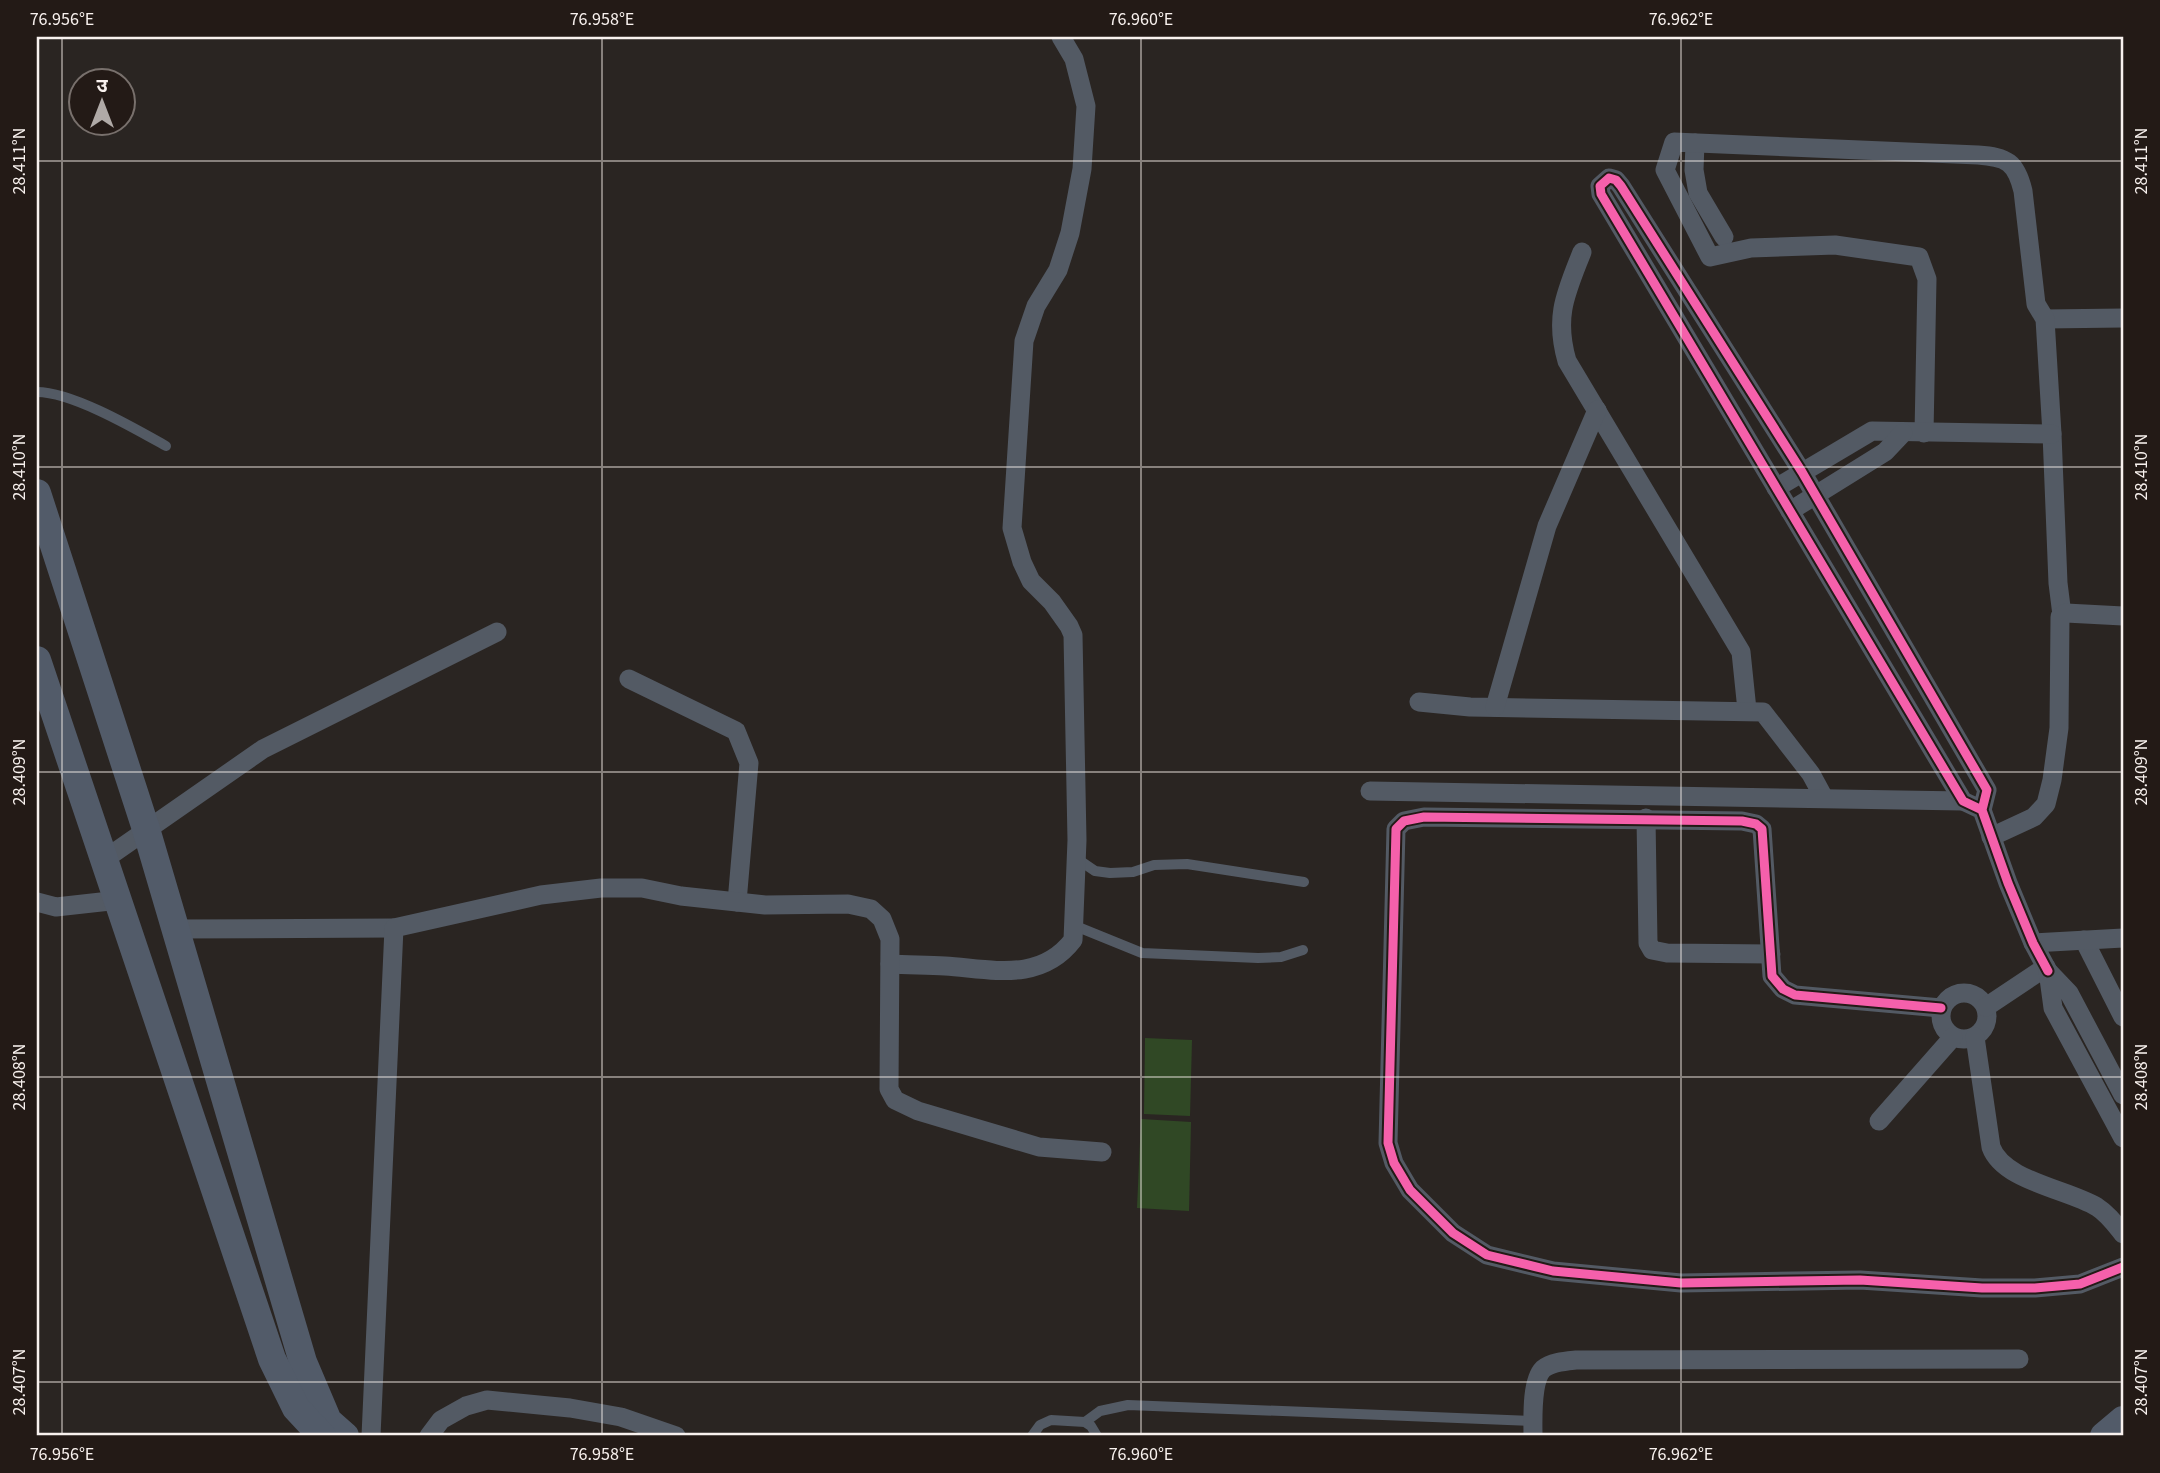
<svg xmlns="http://www.w3.org/2000/svg" width="2160" height="1473" viewBox="0 0 2160 1473" font-family="'Source Sans 3','Noto Sans Devanagari',sans-serif">
<style>
.green{fill:#304825}
.lines{fill:none;stroke-linecap:round;stroke-linejoin:round}
.lane{stroke:#535a64;stroke-width:10}
.street{stroke:#535a64;stroke-width:19}
.secondary{stroke:#525b69;stroke-width:28}
.cycleway-casing{stroke:#231a16;stroke-width:13}
.cycleway{stroke:#f560ab;stroke-width:9}
.ticks{fill:none;stroke:#f8f1ee;stroke-width:2;stroke-opacity:0.45}
.neatline{fill:none;stroke:#f8f1ee;stroke-width:2.5}
.ticks-label{font-size:18px;text-anchor:middle;fill:#f8f1ee}
</style>
<rect width="100%" height="100%" fill="#2a2522"/>
<g class="green">
<path d="M1145,1038l47,2 -2,76 -46,-2z"/>
<path d="M1141,1119l50,3 -2,89 -52,-3z"/>
</g>
<g class="lines">
<g class="lane">
<path d="M37,392c35,0 97,36 129,54"/>
<path d="M1076,858l19,13 15,2 23,-1 21,-7 33,-1 117,18"/>
<path d="M1073,925l69,28 116,5 23,-1 22,-7"/>
<path d="M1085,1422l15,-11 28,-6 405,16"/>
<path d="M1032,1436l8,-11 11,-5 34,2 6,4 6,10"/>
</g>
<g class="street">
<path d="M1695,143l-1,27 4,23 26,44"/>
<path d="M1582,252c-16,41 -28,64 -15,109l174,291 6,58"/>
<path d="M2045,319l78,-1"/>
<path d="M1924,433l3,-154 -8,-22 -84,-12 -84,3 -41,9 -45,-87 9,-28 304,13c29,2 38,7 45,36l13,113 9,15 7,115 6,149 4,32"/>
<path d="M1776,488l96,-57 180,3"/>
<path d="M1790,511l95,-59 18,-19"/>
<path d="M629,679l107,52 13,32 -12,139"/>
<path d="M1419,702l51,5 293,5 48,62 13,24"/>
<path d="M1495,707l52,-181 50,-116"/>
<path d="M1370,791l593,10"/>
<path d="M1982,810l-19,-9 -362,-607 -1,-8 9,-8 7,2 5,6 181,286 185,318 -5,20 26,73 25,60 15,28"/>
<path d="M1646,818l2,125 4,7 15,3 104,1"/>
<path d="M1991,837l43,-20 12,-13 6,-24 7,-52 1,-111 6,-4 57,3"/>
<path d="M105,859l158,-110 234,-117"/>
<path d="M37,902l19,5 63,-7"/>
<path d="M176,929l218,-1"/>
<path d="M2084,940l39,77"/>
<path d="M2033,943l90,-5"/>
<path d="M890,964c18,1 37,1 55,2 46,3 95,17 128,-26l4,-100 -4,-205 -4,-9 -17,-24 -21,-21 -9,-19 -10,-34 12,-187 12,-35 22,-36 12,-37 12,-64 4,-63 -12,-47 -13,-22"/>
<circle cx="1964" cy="1016" r="23"/>
<path d="M1986,1007l60,-40"/>
<path d="M1941,1008l-146,-13 -12,-6 -11,-13 -10,-147 -6,-5 -14,-3 -318,-4 -20,4 -8,8 -8,314 6,20 16,27 43,43 34,22 66,16 128,12 179,-3 122,8h53l45,-4 43,-17"/>
<path d="M1975,1037l16,110c12,34 76,42 106,60 11,7 18,17 26,27"/>
<path d="M2123,1095l-54,-102 -21,-22 5,37 70,130"/>
<path d="M1879,1121l74,-84"/>
<path d="M371,1436l23,-508 147,-33 60,-7h41l39,8 84,9 83,-1 23,5 11,10 8,20 -1,150 6,11 23,11 121,36 63,5"/>
<path d="M429,1436l12,-16 25,-14 21,-6 83,8 51,9 55,19"/>
<path d="M1533,1436c0,-16 -2,-55 10,-67 8,-7 23,-8 33,-9l443,-1"/>
</g>
<g class="secondary">
<path d="M37,493l109,336 157,533 25,59 17,15"/>
<path d="M37,660l235,699 24,49 26,28"/>
<path d="M2104,1436l19,-16"/>
</g>
<defs>
<g id="cycleway">
<path d="M1982,810l-19,-9 -362,-607 -1,-8 9,-8 7,2 5,6 181,286 185,318 -5,20 26,73 25,60 15,28"/>
<path d="M1941,1008l-146,-13 -12,-6 -11,-13 -10,-147 -6,-5 -14,-3 -318,-4 -20,4 -8,8 -8,314 6,20 16,27 43,43 34,22 66,16 128,12 179,-3 122,8h53l45,-4 43,-17"/>
</g>
</defs>
<use href="#cycleway" class="cycleway-casing"/>
<use href="#cycleway" class="cycleway"/>
</g>
<path class="ticks" d="M62,37v1399M602,37v1399M1141,37v1399M1681,37v1399M37,161h2086M37,467h2086M37,772h2086M37,1077h2086M37,1382h2086"/>
<rect width="2160" height="1473" fill="none" stroke="#231a16" stroke-width="77"/>
<g transform="translate(102 102)"><circle r="33" fill="#231a16" stroke="#78706c" stroke-width="2"/>
<path d="M0-5L12 26L0 18L-12 26Z" fill="#b0aaa7"/>
<text y="-10" font-size="19" font-weight="bold" text-anchor="middle" fill="#f8f1ee">उ</text>
</g>
<rect x="38" y="38" width="2084" height="1396" class="neatline"/>
<g class="ticks-label">
<text x="62" y="25">76.956°E</text>
<text x="602" y="25">76.958°E</text>
<text x="1141" y="25">76.960°E</text>
<text x="1681" y="25">76.962°E</text>
<text transform="translate(19 161) rotate(-90)" y="6">28.411°N</text>
<text transform="translate(2141 161) rotate(-90)" y="6">28.411°N</text>
<text transform="translate(19 467) rotate(-90)" y="6">28.410°N</text>
<text transform="translate(2141 467) rotate(-90)" y="6">28.410°N</text>
<text transform="translate(19 772) rotate(-90)" y="6">28.409°N</text>
<text transform="translate(2141 772) rotate(-90)" y="6">28.409°N</text>
<text transform="translate(19 1077) rotate(-90)" y="6">28.408°N</text>
<text transform="translate(2141 1077) rotate(-90)" y="6">28.408°N</text>
<text transform="translate(19 1382) rotate(-90)" y="6">28.407°N</text>
<text transform="translate(2141 1382) rotate(-90)" y="6">28.407°N</text>
<text x="62" y="1460">76.956°E</text>
<text x="602" y="1460">76.958°E</text>
<text x="1141" y="1460">76.960°E</text>
<text x="1681" y="1460">76.962°E</text>
</g>
</svg>
